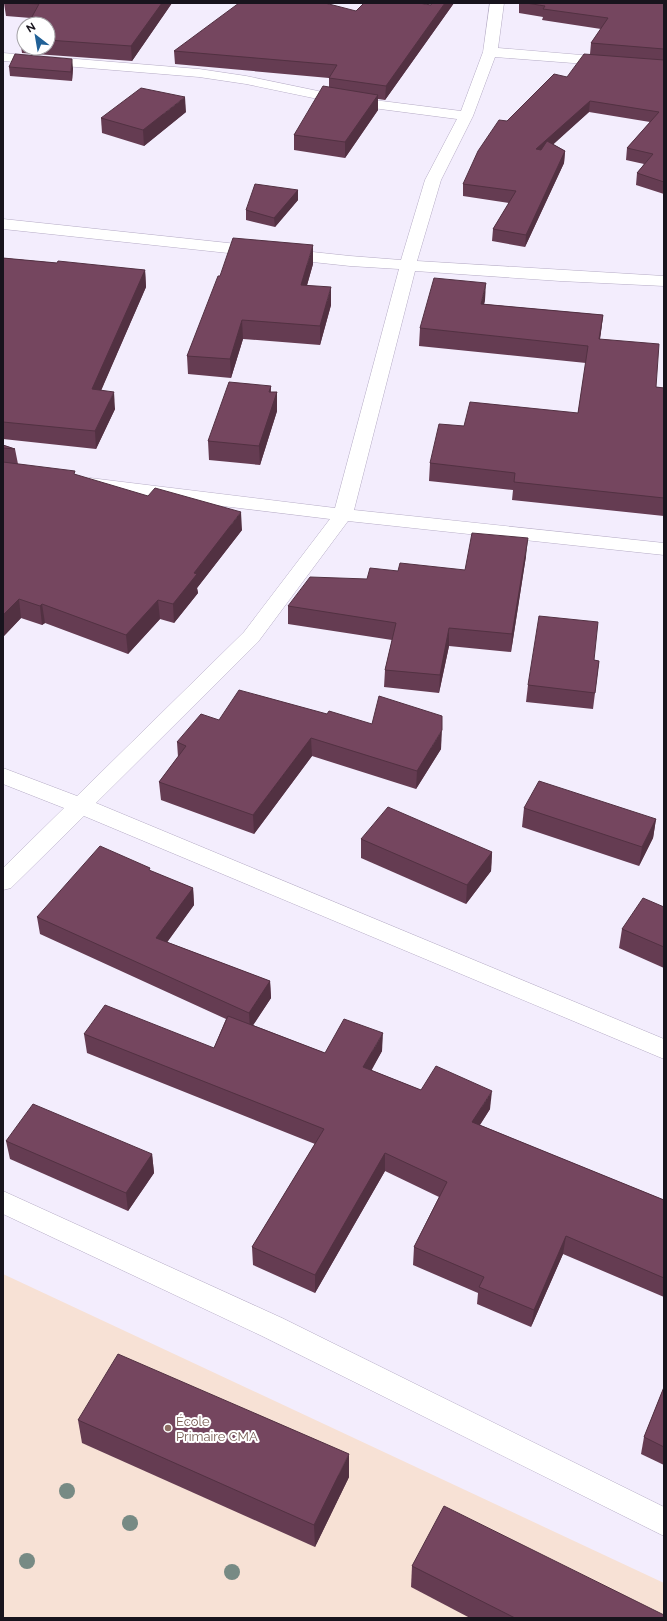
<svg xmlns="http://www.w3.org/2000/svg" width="667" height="1621" viewBox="0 0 667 1621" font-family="Raleway,sans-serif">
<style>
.education{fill:#f7e1d5}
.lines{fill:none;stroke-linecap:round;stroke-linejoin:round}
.minor-casing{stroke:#b5abc5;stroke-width:1}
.minor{fill:#fff;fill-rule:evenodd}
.tree{fill:#778a84}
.wall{fill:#653c52}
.shaded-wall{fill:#523142}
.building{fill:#75465f;stroke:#523142}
.education-dot{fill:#8d6e63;stroke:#fff;stroke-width:1.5}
.labels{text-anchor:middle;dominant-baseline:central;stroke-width:4;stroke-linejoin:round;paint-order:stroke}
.near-education-label{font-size:13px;fill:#785e54;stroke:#fff;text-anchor:start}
</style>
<rect width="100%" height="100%" fill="#f3edfd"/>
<path class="education" d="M3,1274l661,309v35h-661z"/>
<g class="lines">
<defs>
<g id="minor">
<path d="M490,3h14l-6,45 166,14v8l-169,-13 -22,59 -32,64 -24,81 247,15v10l-104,-5 -145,-10 -61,239 310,33v12l-316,-34 -90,121 -162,161 568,236v20l-580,-243 -73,72 -8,2v-22l61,-60 -61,-24v-16l74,28 167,-164 86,-113 -240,-29 -7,-2 -2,-4 2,-4 7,-2 245,30 64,-239 -49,-3 -347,-37v-10l347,37 51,4 24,-80 32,-61 -115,-15 -96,-20 -47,-7 -196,-16v-8l196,16 47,7 96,20 119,15 22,-59z"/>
<path d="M3,1191l279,127 382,189v29l-402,-200 -259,-122z"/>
</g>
</defs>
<use href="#minor" class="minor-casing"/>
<use href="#minor" class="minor"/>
</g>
<g class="tree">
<circle cx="67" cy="1491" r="8"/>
<circle cx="130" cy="1523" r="8"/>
<circle cx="27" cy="1561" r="8"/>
<circle cx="232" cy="1572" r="8"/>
</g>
<g class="wall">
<path d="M4,3h168l-40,58 -110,-8 -2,-14 4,-7v16h24v-24l-17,-6 -25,-2z"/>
<path d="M431,3h23l-69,97 -7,-1v11l-33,48 -51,-8v-15l35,-48v-9l-154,-14 -1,-13 182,-40 75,-6z"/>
<path d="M519,3h145v191l-28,-9 1,-12 7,-9 -18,-4 1,-12 23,-26 -61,-10 -36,32 12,7 -1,12 -39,84 -33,-6 1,-12 16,-26 -46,-7v-12l44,-63 60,-44 23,-23 1,-11 10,-14 -59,-9 1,-3 -24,-4z"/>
<path d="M9,67l64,1 -1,13 -62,-5z"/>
<path d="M186,112l-42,34 -42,-13 -1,-15z"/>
<path d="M298,190v10l-23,27 -29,-7v-10z"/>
<path d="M3,258l54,5 88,7 1,17 -45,103 14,19 -19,40 -93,-10z"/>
<path d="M313,264l-6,21 24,20 -11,40 -77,-6 -12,39 -43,-4 -1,-18 33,-80z"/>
<path d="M485,300l-1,4 119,11 -3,24 56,48 8,1v128l-152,-16 1,-10 -84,-9 1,-18 34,-37 114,-13 8,-50 -167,-17 1,-18z"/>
<path d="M271,386v6h6v19l-17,54 -51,-5 -1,-19z"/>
<path d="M3,445l12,4 3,15 58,11 166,55 -45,58 1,5 -24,30 -14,-4 -32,35 -83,-31 -3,2 -21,-7 -18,19z"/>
<path d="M526,556l-15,96 -62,-6 -10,47 -55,-6 1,-17 7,-30 -104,-16v-18l79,-27 31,-8 67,-1z"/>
<path d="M594,660l5,1 -6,48 -67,-7 2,-17z"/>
<path d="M219,720l222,29 -25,40 -104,-33 -58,78 -93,-34 -2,-18 19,-25 -1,-15z"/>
<path d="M524,808l132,11 -3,19 -14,28 -117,-39z"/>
<path d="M361,839l131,13 -1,19 -25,33 -105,-46z"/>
<path d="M150,871l43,17 1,17 -27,37 103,39 1,17 -18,27 72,28 57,-2 -11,19 50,20 69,19 -10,16 184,75v97l-101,-43 -32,73 -54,-23 1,-11 -65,-28 1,-18 25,-50 -54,-26 -70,122 -62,-28 -1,-18 63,-103 -228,-91 -3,-19 130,14 12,-29 -186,-85 -3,-17z"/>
<path d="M664,907v61l-45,-20 3,-19z"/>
<path d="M6,1141l146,13 2,19 -26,38 -118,-52z"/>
<path d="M664,1387v78l-23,-11 3,-17z"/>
<path d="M78,1420l271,57 -34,70 -233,-104z"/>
<path d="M412,1566l252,52h-194l-59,-31z"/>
</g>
<g class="shaded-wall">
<path d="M162,3h10l-40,58 -1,-15z"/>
<path d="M445,3h9l-69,97 1,-14z"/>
<path d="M72,59l1,9 -1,13 -1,-9z"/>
<path d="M378,95v15l-33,48v-16z"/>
<path d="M185,97l1,15 -42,34 -1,-16z"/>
<path d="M590,101l-1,11 -54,49 1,-12z"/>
<path d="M565,151l-1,12 -39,84 1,-12z"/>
<path d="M298,190v10l-23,27 -1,-9z"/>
<path d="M313,245v19l-11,39 -1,-18z"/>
<path d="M145,270l1,17 -52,120 -2,-18z"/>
<path d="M486,283l-1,17 -5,21 1,-17z"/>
<path d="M331,287v18l-11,40v-19z"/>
<path d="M603,315l-2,17 -4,25 2,-18z"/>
<path d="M242,320l1,19 -12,39 -1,-19z"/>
<path d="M114,392l1,17 -19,40 -1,-18z"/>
<path d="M277,392v19l-17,54 -1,-19z"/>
<path d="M241,512l1,18 -45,58 1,5 -24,30 -1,-19 21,-31z"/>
<path d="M528,538l-2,18 -15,96 1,-18z"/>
<path d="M19,599l2,19 -18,19v-22z"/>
<path d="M158,600l2,19 -32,35 -2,-19z"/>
<path d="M42,604l3,19 -3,2 -2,-19z"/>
<path d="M449,628v18l-10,47 1,-18z"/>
<path d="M442,730l-1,19 -25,40 1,-18z"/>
<path d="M311,738l1,18 -58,78 -1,-19z"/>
<path d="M656,819l-3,19 -14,28 3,-19z"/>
<path d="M492,852l-1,19 -25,33 1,-19z"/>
<path d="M193,888l1,17 -36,50 -2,-17z"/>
<path d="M270,981l1,17 -21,32 -1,-17z"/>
<path d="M383,1033l-1,18 -19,35v-19z"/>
<path d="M492,1091l-2,18 -20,31 2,-18z"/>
<path d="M385,1153v18l-70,122v-18z"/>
<path d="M152,1154l2,19 -26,38 -2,-18z"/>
<path d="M566,1236l-3,18 -32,73 3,-17z"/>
<path d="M349,1454v23l-34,70 -1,-22z"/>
</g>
<g class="building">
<path d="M17,3h145l-31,43 -83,-6v-16h-20l11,-20z"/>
<path d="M239,3h86l31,8 8,-8h55l12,2v-2h14l-59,83 -57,-8 8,-13 -163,-14z"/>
<path d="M526,3h138v46l-73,-6 17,-25 -65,-9 2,-3z"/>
<path d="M24,32v7h-4z"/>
<path d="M15,54l57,5 -1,13 -62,-5z"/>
<path d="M584,54l80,6v122l-27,-9 16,-19 -26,-6 32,-36 -69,-11 -54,48 5,1 6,-9 18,10 -39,84 -33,-6 23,-38 -53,-7 15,-33 21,-31 8,1 47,-47 13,3z"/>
<path d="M323,86l55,9 -33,47 -51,-7z"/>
<path d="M141,88l44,9 -42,33 -42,-12z"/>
<path d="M255,184l43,6 -24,28 -28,-8z"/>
<path d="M233,238l80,7 -12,40 30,2 -11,39 -78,-6 -12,39 -43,-3 31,-80h2z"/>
<path d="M3,258l54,5 1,-2 87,9 -53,119 22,3 -19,39 -92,-9z"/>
<path d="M434,278l52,5 -5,21 122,11 -4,24 60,5 -3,43 8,1v110l-150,-16 1,-9 -85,-10 9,-39 25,2 6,-24 108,11 10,-67 -168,-18z"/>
<path d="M229,382l42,4 -2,6h8l-18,54 -51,-5z"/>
<path d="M3,445l12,4 -12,-1z"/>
<path d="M3,462l72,9 -1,3 74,22 7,-8 86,24 -47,61 3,1 -24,30 -15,-4 -32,35 -84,-31 -2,2 -21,-7 -16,16z"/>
<path d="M472,533l56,5 -16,96 -63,-6 -9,47 -55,-5 11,-47 -108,-17 22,-29 57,2 3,-11 28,3 2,-8 65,7z"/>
<path d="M539,616l59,6 -4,38 5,1 -4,32 -67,-8z"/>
<path d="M239,690l88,24 2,-3 43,13 7,-28 63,20v14l-25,41 -106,-33 -58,77 -94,-33 27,-36 -9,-4 24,-28 18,6z"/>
<path d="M539,781l117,38 -14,28 -118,-39z"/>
<path d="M388,807l104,45 -25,33 -106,-46z"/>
<path d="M100,846l50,22 -1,2 44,18 -37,50 114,43 -21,32 -212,-96z"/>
<path d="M643,898l21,9v40l-42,-18z"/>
<path d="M105,1005l109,43 14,-32 97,37 19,-34 39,14 -20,34 58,23 15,-24 56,25 -20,31 192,78v78l-98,-42 -32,74 -55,-23 5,-10 -70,-30 33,-65 -62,-29 -70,122 -63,-28 72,-118 -240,-95z"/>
<path d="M33,1104l119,50 -26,39 -120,-52z"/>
<path d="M118,1354l231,100 -35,71 -236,-105z"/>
<path d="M664,1387v60l-20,-10z"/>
<path d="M444,1506l220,109v3h-149l-103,-52z"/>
</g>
<circle class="education-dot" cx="168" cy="1428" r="4"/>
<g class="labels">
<g class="near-education-label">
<text x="176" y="1421">École<tspan x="176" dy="15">Primaire CMA</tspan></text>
</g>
</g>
<rect width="667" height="1621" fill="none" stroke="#18141d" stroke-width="8"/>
<g transform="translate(36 36) rotate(329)"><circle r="19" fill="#ffffff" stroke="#a3a1a5"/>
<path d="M0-3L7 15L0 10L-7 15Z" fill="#216197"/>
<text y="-6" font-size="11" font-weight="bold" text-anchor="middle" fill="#18141d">N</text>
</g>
</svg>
